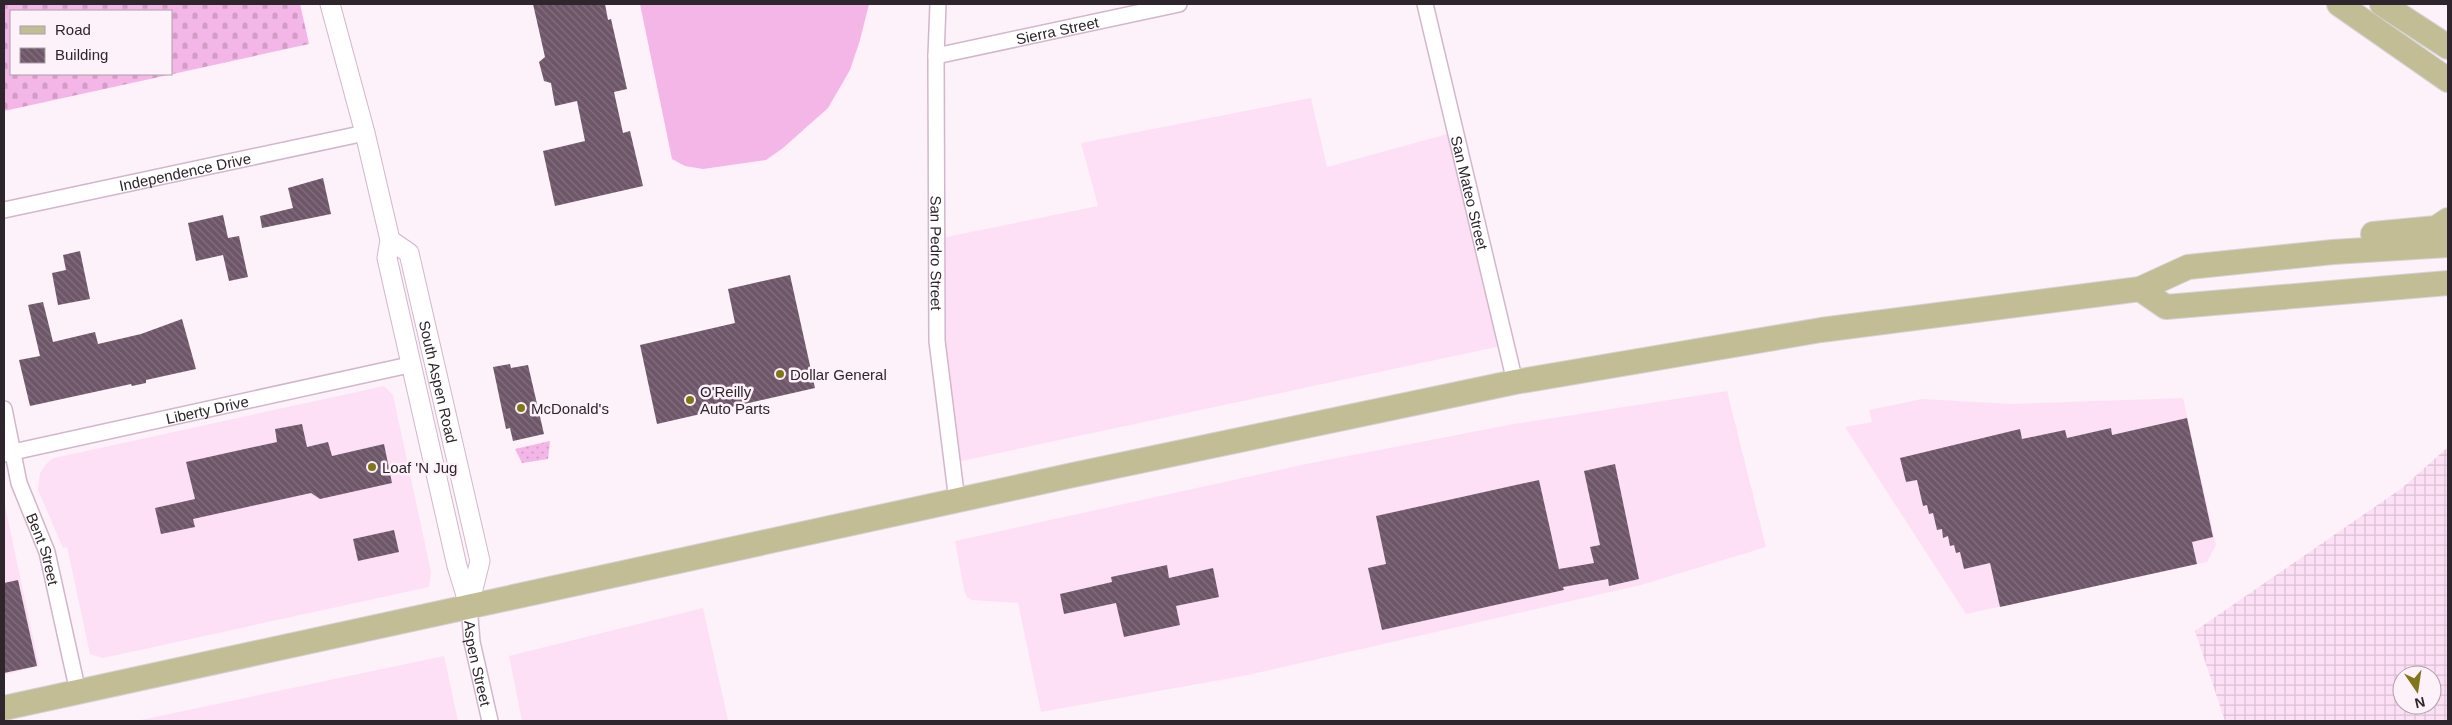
<svg xmlns="http://www.w3.org/2000/svg" width="2452" height="725" viewBox="0 0 2452 725" font-family="Arial,sans-serif">
<style>
.built{fill:#fde0f6}
.industrial{fill:url(#industrial-grid);fill-rule:evenodd}
.grass{fill:url(#grass-dots)}
.cemetery{fill:url(#cemetery-stones);fill-rule:evenodd}
.pitch{fill:#f4b6e6}
.building{fill:url(#building-back-hatch)}
.lines{fill:none;stroke-linecap:round;stroke-linejoin:round}
.minor-casing{stroke:#d2b6cb;stroke-width:18}
.tertiary-casing{stroke:#d2b6cb;stroke-width:21}
.primary-casing{stroke:#d5d3d5;stroke-width:26}
.minor{stroke:#fff;stroke-width:15}
.tertiary{stroke:#fff;stroke-width:19}
.primary{stroke:#c2bd94;stroke-width:24}
.poi-dot{fill:#81761a;stroke:#fdf1fa;stroke-width:2}
.labels{text-anchor:middle;dominant-baseline:central;stroke-width:5;stroke-linejoin:round;paint-order:stroke}
.street-label{font-size:15px;fill:#2f252d;stroke:#fdf1fa}
.poi-label{font-size:15px;fill:#2f252d;stroke:#fdf1fa;text-anchor:start}
</style>
<defs>
<pattern id="industrial-grid" width="8" height="8" patternUnits="userSpaceOnUse" patternTransform="scale(1.25)"><rect width="8" height="8" fill="#fde0f6"/><path d="M0 4h8M4 0v8" fill="none" stroke="#d9c0d3"/></pattern>
<pattern id="grass-dots" width="8" height="8" patternUnits="userSpaceOnUse" patternTransform="scale(1.25)"><rect width="8" height="8" fill="#f4b6e6"/><path d="M2 2h.1M6 6h.1" fill="none" stroke="#d29cc6" stroke-width="1.8" stroke-linecap="round"/></pattern>
<pattern id="cemetery-stones" width="16" height="16" patternUnits="userSpaceOnUse" patternTransform="scale(1.25)"><rect width="16" height="16" fill="#f4b6e6"/><path d="M2 7V4a2 2 0 0 1 4 0v3zM10 15v-3a2 2 0 0 1 4 0v3z" fill="#d29cc6"/></pattern>
<pattern id="building-back-hatch" width="6" height="6" patternUnits="userSpaceOnUse" patternTransform="scale(1.25)"><rect width="6" height="6" fill="#6e5669"/><path d="M-1 5l2 2M0 0l6 6M5-1l2 2" fill="none" stroke="#83707f"/></pattern>
</defs>
<rect width="100%" height="100%" fill="#fdf1fa"/>
<g class="built">
<path d="M1311,98l16,69 128,-35 51,213 -554,118 -15,-224 161,-33 -17,-63z"/>
<path d="M384,386l9,9 38,177 -2,15 -326,71 -13,-4 -23,-107 -4,1 -25,-58 2,-17 6,-9 8,-6z"/>
<path d="M1727,391l39,156 -125,38 -393,90 -207,37 -23,-109 -46,-3 -5,-3 -3,-7 -9,-49 351,-77 208,-40z"/>
<path d="M2183,398l33,147 -9,17 -241,52 -121,-187 27,-5 -3,-12 53,-11 90,5z"/>
<path d="M4,501l35,165 -35,9z"/>
<path d="M703,608l25,112 -206,1 -13,-65z"/>
<path d="M444,656l14,65h-322z"/>
</g>
<path class="industrial" d="M2448,447v274h-223l-30,-90 207,-143zM2402,675h30v30h-30z"/>
<path class="grass" d="M550,441l-2,18 -26,4 -7,-14z"/>
<path class="cemetery" d="M4,4h296l9,40 -305,67zM11,11h160v63h-160z"/>
<path class="pitch" d="M640,4h229l-9,36 -10,30 -22,38 -45,40 -17,12 -63,9 -18,-3 -13,-7z"/>
<g class="building">
<path d="M533,4h72l3,16 3,-1 16,70 -13,3 9,41 7,-2 13,55 -88,20 -12,-55 42,-10 -8,-40 -22,5 -4,-23 -7,-2 -5,-19 6,-5z"/>
<path d="M323,178l8,36 -69,14 -2,-12 33,-8 -5,-20z"/>
<path d="M223,215l5,23 11,-2 9,41 -19,4 -6,-26 -27,6 -8,-38z"/>
<path d="M80,251l10,48 -32,6 -6,-32 14,-3 -3,-15z"/>
<path d="M790,275l25,113 -158,36 -17,-79 95,-22 -7,-34z"/>
<path d="M43,302l10,40 42,-10 3,12 43,-10 41,-15 14,50 -50,11v3l-14,3 -1,-2 -101,22 -11,-46 21,-4 -12,-51z"/>
<path d="M510,364l1,4 17,-3 16,69 -31,7 -3,-13 -4,1 -13,-62z"/>
<path d="M2187,418l26,119 -21,5 5,22 -197,43 -10,-44 -26,6 -4,-17 -4,1 -2,-8 -4,1 -2,-10 -5,2 -1,-9 -5,1 -4,-17 -4,1 -2,-9 -4,1 -6,-26 -11,2 -6,-24 120,-29 2,10 43,-9 2,8 44,-10 1,7z"/>
<path d="M302,424l5,23 21,-5 4,14 52,-12 8,39 -72,16 -9,-6 -118,26 2,8 -34,7 -6,-26 40,-9 -9,-37 91,-20 -2,-13z"/>
<path d="M1615,464l24,115 -30,7 -1,-7 -45,8 1,3 -182,40 -14,-62 18,-4 -10,-48 163,-36 20,89 35,-6 -4,-16 10,-2 -16,-74z"/>
<path d="M394,530l5,22 -41,9 -5,-22z"/>
<path d="M1167,565l2,13 44,-10 6,29 -43,9 4,19 -56,12 -8,-34 -52,11 -4,-20 52,-12 -1,-5z"/>
<path d="M18,580l19,86 -33,7v-90z"/>
</g>
<g class="lines">
<defs>
<g id="minor">
<path id="s1" d="M938,4l-2,52 1,285 20,160"/>
<path id="s2" d="M1425,4l90,378"/>
<path id="s3" d="M936,56l243,-52"/>
<path id="s4" d="M4,210l361,-77"/>
<path id="s5" d="M4,409l15,74 28,69 31,140"/>
<path id="s6" d="M4,454l405,-89"/>
<path id="s7" d="M469,605l3,37 18,79"/>
</g>
<g id="tertiary">
<path d="M330,4l35,129 25,107 -3,18 70,308 12,39"/>
<path id="s8" d="M390,240l19,13 71,308 -11,44"/>
</g>
<g id="primary">
<path d="M2339,4l109,76"/>
<path d="M2382,4l66,43"/>
<path d="M2373,234l63,-6 12,-8"/>
<path d="M2140,289l26,18 282,-24"/>
<path d="M4,708l1069,-233 442,-93 306,-52 319,-41 48,-22 145,-15 115,-7"/>
</g>
</defs>
<use href="#minor" class="minor-casing"/>
<use href="#tertiary" class="tertiary-casing"/>
<use href="#primary" class="primary-casing"/>
<use href="#minor" class="minor"/>
<use href="#tertiary" class="tertiary"/>
<use href="#primary" class="primary"/>
</g>
<g class="poi-dot">
<circle cx="780" cy="374" r="5"/>
<circle cx="690" cy="400" r="5"/>
<circle cx="521" cy="408" r="5"/>
<circle cx="372" cy="467" r="5"/>
</g>
<g class="labels">
<g class="street-label">
<text stroke="none"><textPath href="#s3" startOffset="124">Sierra Street</textPath></text>
<text stroke="none"><textPath href="#s4" startOffset="185">Independence Drive</textPath></text>
<text stroke="none"><textPath href="#s2" startOffset="194">San Mateo Street</textPath></text>
<text stroke="none"><textPath href="#s1" startOffset="249">San Pedro Street</textPath></text>
<text stroke="none"><textPath href="#s8" startOffset="155">South Aspen Road</textPath></text>
<text stroke="none"><textPath href="#s6" startOffset="208">Liberty Drive</textPath></text>
<text stroke="none"><textPath href="#s5" startOffset="146">Bent Street</textPath></text>
<text stroke="none"><textPath href="#s7" startOffset="59">Aspen Street</textPath></text>
</g>
<g class="poi-label">
<text x="790" y="374">Dollar General</text>
<text x="700" y="391">O'Reilly<tspan x="700" dy="17">Auto Parts</tspan></text>
<text x="531" y="408">McDonald's</text>
<text x="382" y="467">Loaf 'N Jug</text>
</g>
</g>
<rect width="2452" height="725" fill="none" stroke="#2f252d" stroke-width="10"/>
<rect x="10" y="10" width="162" height="65" fill="#fdf1fa" stroke="#ab9fa8"/>
<rect x="20" y="26" width="25" height="8" fill="#c2bd94" stroke="#ab9fa8"/>
<text x="55" y="35" font-size="15" fill="#2f252d">Road</text>
<rect x="20" y="48" width="25" height="15" fill="url(#building-back-hatch)" stroke="#ab9fa8"/>
<text x="55" y="60" font-size="15" fill="#2f252d">Building</text>
<g transform="translate(2417 690) rotate(167)"><circle r="24" fill="#fdf1fa" stroke="#ab9fa8"/>
<path d="M0-4L9 19L0 12L-9 19Z" fill="#81761a"/>
<text y="-8" font-size="14" font-weight="bold" text-anchor="middle" fill="#2f252d">N</text>
</g>
</svg>
